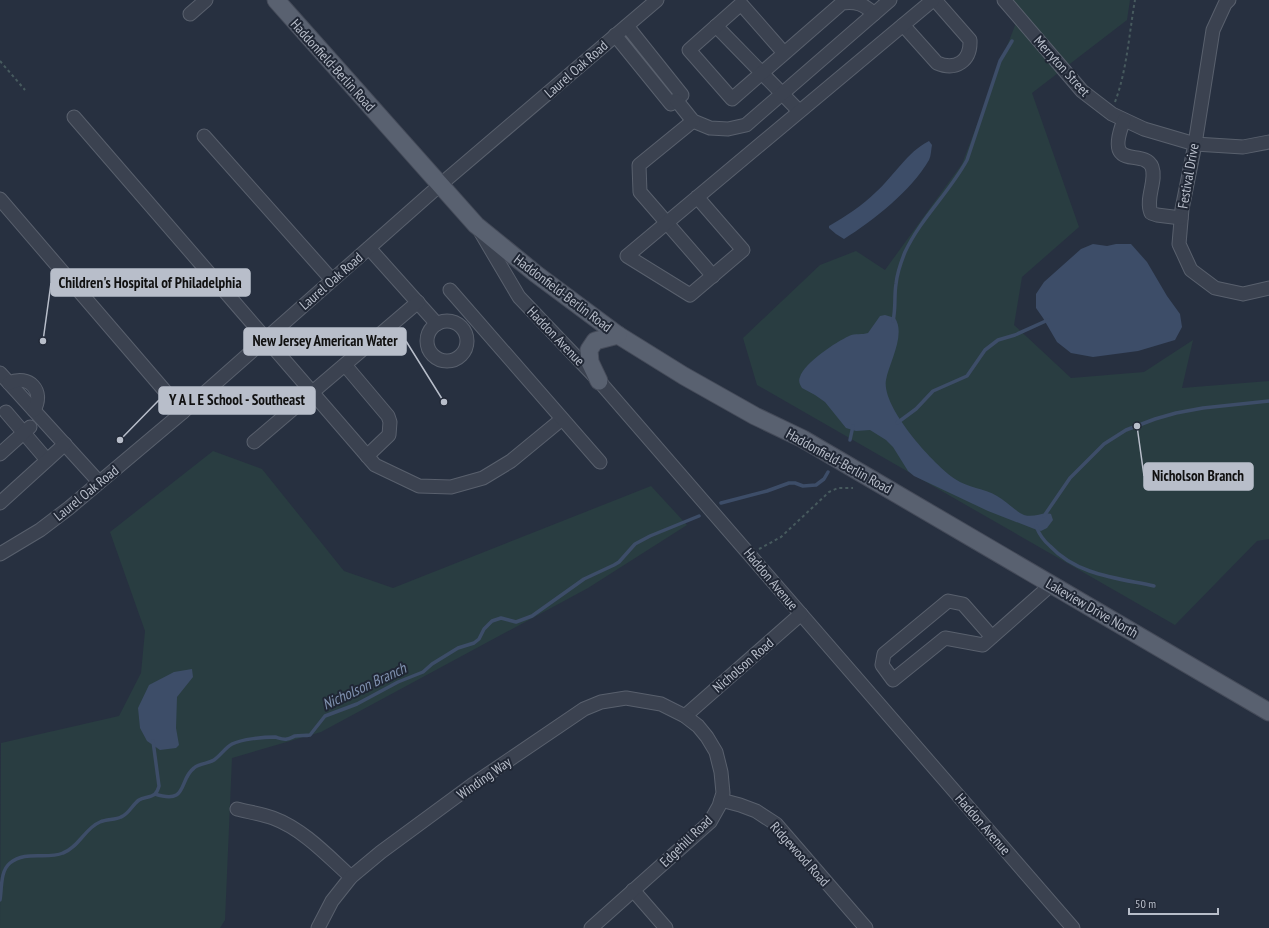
<svg xmlns="http://www.w3.org/2000/svg" width="1269" height="928" viewBox="0 0 1269 928" font-family="'PT Sans Narrow',sans-serif">
<style>
.green{fill:#293d41}
.water{fill:#3d4d68}
.lines{fill:none;stroke-linecap:round;stroke-linejoin:round}
.stream{stroke:#3d4d68;stroke-width:3.5}
.minor-casing{stroke:#59606d;stroke-width:15}
.major-casing{stroke:#454b59;stroke-width:19}
.path{stroke:#475a5e;stroke-width:2;stroke-dasharray:3 3;stroke-linecap:butt}
.minor{stroke:#3b4250;stroke-width:13}
.major{stroke:#596170;stroke-width:17}
.labels{text-anchor:middle;dominant-baseline:central;stroke-width:4;stroke-linejoin:round;paint-order:stroke}
.street-label{font-size:14px;fill:#b8beca;stroke:#202735}
.water-label{font-size:15px;font-style:italic;fill:#8092b0;stroke:#202735}
.leader{fill:none;stroke:#b8beca;stroke-width:1.5}
.callout-dot{fill:#b8beca;stroke:#202735;stroke-width:1.5}
.callout{fill:#b8beca;stroke:#b8beca;stroke-width:1.5}
.callout-label{font-size:15px;text-anchor:middle;font-weight:bold;fill:#111}
</style>
<rect width="100%" height="100%" fill="#273040"/>
<g class="green">
<path d="M1006,0h124l-3,20 -95,73 47,134 -57,50 -8,48 57,53 73,-6 49,-32 -11,48 87,-7v158l-12,2 -82,84 -418,-240 -14,-47 77,-73 36,-14 29,19 77,-106 57,-149z"/>
<path d="M213,451l49,18 82,102 49,17 258,-102 36,39 -99,63 -267,144 -89,26 -7,162 -5,8h-220l1,-185 118,-27 22,-43 4,-42 -35,-99z"/>
</g>
<g class="water">
<path d="M929,141l3,4c-1,5 -1,11 -3,15 -18,31 -55,60 -85,79l-8,-5 -7,-6v-2c17,-10 33,-20 47,-34 18,-16 31,-40 53,-51z"/>
<path d="M1093,244l14,2 9,-2h15l16,18 20,34 13,18 2,13 -7,13 -37,11 -45,6 -22,-4 -14,-11 -14,-24 -7,-10v-14l8,-12 37,-33z"/>
<path d="M885,315l10,3c11,17 -6,45 -9,62 -5,27 48,85 69,99 13,9 29,9 42,17 9,5 18,15 27,19 10,3 18,-3 27,-1l2,6 -6,8 -6,3 -4,-1 -49,-19 -74,-35 -6,-5 -15,-24 -7,-7 -16,-10 -14,1 -10,-3 -21,-26 -10,-7 -13,-7c-2,-3 -4,-7 -2,-11 4,-14 36,-35 49,-41 6,-3 13,-1 19,-3l12,-17z"/>
<path d="M192,669l1,8 -16,20 -1,31 3,17 -3,3 -16,2 -13,-9 -7,-13 -2,-20 11,-23 25,-13z"/>
</g>
<g class="lines">
<g class="stream">
<path d="M893,321c3,-13 1,-25 3,-37 1,-10 5,-22 9,-32 16,-34 44,-59 62,-92l33,-99 12,-20"/>
<path d="M897,423l19,-14 17,-18 34,-15 18,-26 13,-10 17,-5 33,-15"/>
<path d="M850,440l3,-14"/>
<path d="M721,503l46,-12 22,-8h6l8,3 13,-1 8,-6 4,-7"/>
<path d="M1044,516l26,-38 34,-34 22,-14 29,-11 21,-6 27,-5 66,-7"/>
<path d="M1036,526c3,8 8,15 14,20 27,29 67,32 104,40"/>
<path d="M155,794c34,11 23,-14 39,-26 6,-5 14,-4 20,-8 7,-5 11,-12 18,-16 10,-5 32,-7 43,-7 4,1 8,3 12,2 3,0 5,-2 8,-3 5,-1 10,0 15,-1l15,-19 32,-12 41,-22 25,-10 9,-8 26,-16 16,-5 5,-4 5,-10 8,-8 9,-3 15,4 16,-6 52,-37 30,-14 5,-3 16,-18 15,-8 49,-20"/>
<path d="M0,900c2,-11 0,-29 10,-37 16,-13 36,-3 53,-10 16,-6 22,-25 37,-31 7,-3 15,-2 21,-5 8,-3 11,-12 18,-17 5,-3 11,-2 16,-6 3,-3 3,-5 4,-8l-6,-45"/>
</g>
<defs>
<g id="minor">
<path d="M1004,0l78,91 30,23 32,15 51,15 48,3 26,-5"/>
<path d="M1229,0l-4,4 -12,26 -18,114 -13,65 -3,35 12,26 24,18 28,6 26,-6"/>
<path d="M190,14l16,-14"/>
<path d="M903,25l34,38c19,8 34,-2 33,-23l-35,-40"/>
<path d="M716,26l83,85"/>
<path d="M615,35l56,69 11,-9 -55,-69"/>
<path d="M784,53l-43,-49 -52,46 43,49c37,-32 73,-64 110,-96 14,-2 22,1 32,11"/>
<path d="M677,101l16,20 17,7 18,1 18,-4 144,-125"/>
<path d="M74,117l301,348 44,21 32,1 32,-9 28,-17 51,-42"/>
<path d="M1124,120c-21,54 20,27 28,47 5,14 -7,31 -1,46l6,2 24,3"/>
<path d="M693,121l-54,44 1,27 73,84"/>
<path d="M204,136l128,144"/>
<path d="M697,197l46,53 -53,45 -63,-39 276,-231 30,-25"/>
<path d="M0,199l183,213"/>
<path d="M480,231l39,66 80,84 474,547"/>
<path d="M369,248l68,76"/>
<path d="M450,290l150,172"/>
<circle cx="447" cy="341" r="20"/>
<path d="M345,365l43,51 2,6 -1,13 -22,21"/>
<path d="M0,373l99,109"/>
<path d="M9,383c20,-9 36,8 25,27"/>
<path d="M6,412l41,48"/>
<path d="M254,442l164,-140"/>
<path d="M0,454l30,-27"/>
<path d="M0,503l65,-59"/>
<path d="M0,554l40,-24 29,-22 114,-96 257,-227 217,-185"/>
<path d="M992,637l-29,-33 -15,-3 -64,53 -2,11 11,15 52,-42 38,7 69,-61"/>
<path d="M685,716l116,-102"/>
<path d="M721,800l19,5 16,6 20,13 90,104"/>
<path d="M237,809c12,3 25,5 36,9 30,11 55,38 78,59"/>
<path d="M633,890l33,38"/>
<path d="M318,928l14,-27 19,-24 30,-25 91,-67 112,-76 17,-7 25,-4 35,6 24,12 13,10 9,11 9,15 5,20 2,21 -4,13 -9,16 -119,106"/>
</g>
<g id="major">
<path d="M276,0l200,225 60,49 82,61 66,41 71,40 48,23 466,273"/>
<path d="M599,381l-9,-19 -1,-12 6,-9 23,-6"/>
</g>
</defs>
<use href="#minor" class="minor-casing"/>
<use href="#major" class="major-casing"/>
<g class="path">
<path d="M0,61l25,29"/>
<path d="M1115,102c12,-32 14,-68 20,-102"/>
<path d="M759,549l22,-12 48,-45 9,-4h15"/>
</g>
<use href="#minor" class="minor"/>
<use href="#major" class="major"/>
</g>
<g class="labels">
<g class="street-label">
<text transform="translate(333 65) rotate(48)">Haddonfield-Berlin Road</text>
<text transform="translate(1062 66) rotate(48)">Merryton Street</text>
<text transform="translate(576 69) rotate(-41)">Laurel Oak Road</text>
<text transform="translate(1188 176) rotate(-80)">Festival Drive</text>
<text transform="translate(331 281) rotate(-41)">Laurel Oak Road</text>
<text transform="translate(563 293) rotate(37)">Haddonfield-Berlin Road</text>
<text transform="translate(556 336) rotate(46)">Haddon Avenue</text>
<text transform="translate(839 461) rotate(29)">Haddonfield-Berlin Road</text>
<text transform="translate(86 493) rotate(-39)">Laurel Oak Road</text>
<text transform="translate(771 579) rotate(50)">Haddon Avenue</text>
<text transform="translate(1092 608) rotate(30)">Lakeview Drive North</text>
<text transform="translate(743 665) rotate(-41)">Nicholson Road</text>
<text transform="translate(484 778) rotate(-35)">Winding Way</text>
<text transform="translate(983 824) rotate(49)">Haddon Avenue</text>
<text transform="translate(686 841) rotate(-44)">Edgehill Road</text>
<text transform="translate(800 854) rotate(48)">Ridgewood Road</text>
</g>
<g class="water-label">
<text transform="translate(364 686) rotate(-25)">Nicholson Branch</text>
</g>
</g>
<path class="leader" d="M43 341L51 283M444 402L406 341M120 440L159 400M1137 426L1144 476"/>
<g class="callout-dot">
<circle cx="43" cy="341" r="4"/>
<circle cx="444" cy="402" r="4"/>
<circle cx="120" cy="440" r="4"/>
<circle cx="1137" cy="426" r="4"/>
</g>
<g class="callout">
<rect x="51" y="269" width="199" height="27" rx="4"/>
<rect x="244" y="328" width="162" height="27" rx="4"/>
<rect x="159" y="387" width="156" height="27" rx="4"/>
<rect x="1144" y="463" width="109" height="27" rx="4"/>
</g>
<g class="callout-label">
<text x="150" y="288">Children's Hospital of Philadelphia</text>
<text x="325" y="346">New Jersey American Water</text>
<text x="237" y="405">Y A L E School - Southeast</text>
<text x="1198" y="481">Nicholson Branch</text>
</g>
<path d="M1129 908v6h89v-6" fill="none" stroke="#b8beca" stroke-width="2"/>
<text x="1135" y="908" font-size="12" fill="#b8beca" stroke="#202735" stroke-width="3" paint-order="stroke">50 m</text>
</svg>
